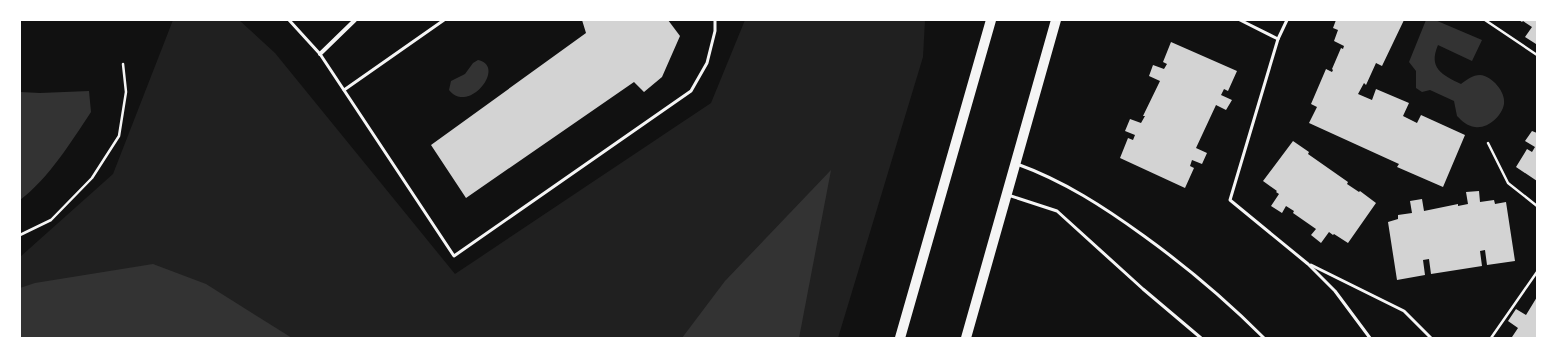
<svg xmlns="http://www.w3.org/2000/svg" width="1557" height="358" viewBox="0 0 1557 358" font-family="'Work Sans',sans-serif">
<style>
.green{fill:#202020}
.water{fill:#333}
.building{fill:#d3d3d3}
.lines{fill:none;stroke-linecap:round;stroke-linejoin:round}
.path{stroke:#f5f5f5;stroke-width:2.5}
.service{stroke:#f5f5f5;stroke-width:3}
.minor{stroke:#f5f5f5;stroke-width:4}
.primary{stroke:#f5f5f5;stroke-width:10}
</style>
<rect width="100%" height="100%" fill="#111"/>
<path class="green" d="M173,20h66l36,33 180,221 256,-171 34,-83h180l-2,37 -85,281h-818v-81l93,-83z"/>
<g class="water">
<path d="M1426,20h9l47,20 -10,21 -34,-16c-10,23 4,30 23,39 5,-4 12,-9 19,-9 12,1 26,17 24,29 -2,12 -16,25 -29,23 -8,-1 -13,-6 -18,-11l-3,-15 -24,-11 -8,2 -6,-4v-17l-7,-9z"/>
<path d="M478,60c29,6 -9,55 -29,30l2,-9 14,-7 8,-11z"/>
<path d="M89,91l2,21c-20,30 -42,66 -71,88v-108l20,1z"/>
<path d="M831,170l-32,168h-117l43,-57z"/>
<path d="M153,264l53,20 86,54h-272v-50l15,-5z"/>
</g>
<g class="building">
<path d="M582,20h86l12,16 -18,41 -18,15 -10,-10 -168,116 -35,-53 155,-112z"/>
<path d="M1336,20h68l-22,46 -6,-3 -10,22 -2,-2 -6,11 14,6 4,-11 33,14 -6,13 14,7 4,-8 44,20 -22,52 -46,-20 2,-3 -90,-41 8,-16 -6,-3 15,-35 6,3 1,-2 -1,-1 9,-21 2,1 1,-3 -10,-5 4,-11 -5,-2z"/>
<path d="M1519,20h18v21l-1,3 -11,-7 7,-10 -9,-6 -1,1z"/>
<path d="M1171,42l66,29 -9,20 -4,-2 -3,6 11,5 -6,10 -10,-5 -20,43 11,5 -5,11 -10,-4 -2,6 4,2 -9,20 -65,-30 8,-20 5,2 2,-5 -10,-4 5,-12 11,4 4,-7h-2l17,-35 -11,-5 4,-11 11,4 3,-5 -4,-2z"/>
<path d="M1532,131l5,2v48l-21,-14 11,-18 5,3 3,-5 -10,-6z"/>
<path d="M1293,141l16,11 -1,2 40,28 -1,2 12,8 1,-1 16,12 -28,40 -14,-9 -1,1 -4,-3 -8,11 -10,-8 5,-6 -23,-16 1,-2 -8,-5 -4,7 -11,-7 8,-12 -3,-2 1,-1 -14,-10z"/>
<path d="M1479,191l1,11 14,-2 1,4 11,-2 9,59 -28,4 -2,-15 -5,1 2,15 -51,8 -2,-15 -6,1 2,15 -28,5 -9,-58 10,-3v-4l14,-2 -2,-12 12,-2 2,12 34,-7v2l10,-2 -2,-12z"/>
<path d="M1537,297v41h-24l-1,-1 6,-9 -10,-7 8,-12 10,6z"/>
</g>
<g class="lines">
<g class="path">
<path d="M1485,20l52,35"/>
<path d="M1488,143l20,40 29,23"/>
<path d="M20,235l31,-15 41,-42 27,-42 7,-44 -3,-28"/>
<path d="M1491,338l46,-66"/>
</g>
<g class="service">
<path d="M289,20l31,34 134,202 237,-165 16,-28 8,-32v-11"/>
<path d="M1240,20l38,19"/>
<path d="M1287,20l-9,19 -48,161 78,64 27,27 35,47"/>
<path d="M344,90l100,-70"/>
<path d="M1017,164c47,17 87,43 127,72 43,31 83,65 120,102"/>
<path d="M1008,195l49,16 86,78 58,49"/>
<path d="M1311,265l93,46 27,27"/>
</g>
<path class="minor" d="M320,54l35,-34"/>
<g class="primary">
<path d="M900,338l91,-318"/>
<path d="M966,338l90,-318"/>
</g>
</g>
<rect width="1557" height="358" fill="none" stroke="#ffffff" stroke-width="42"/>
</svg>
